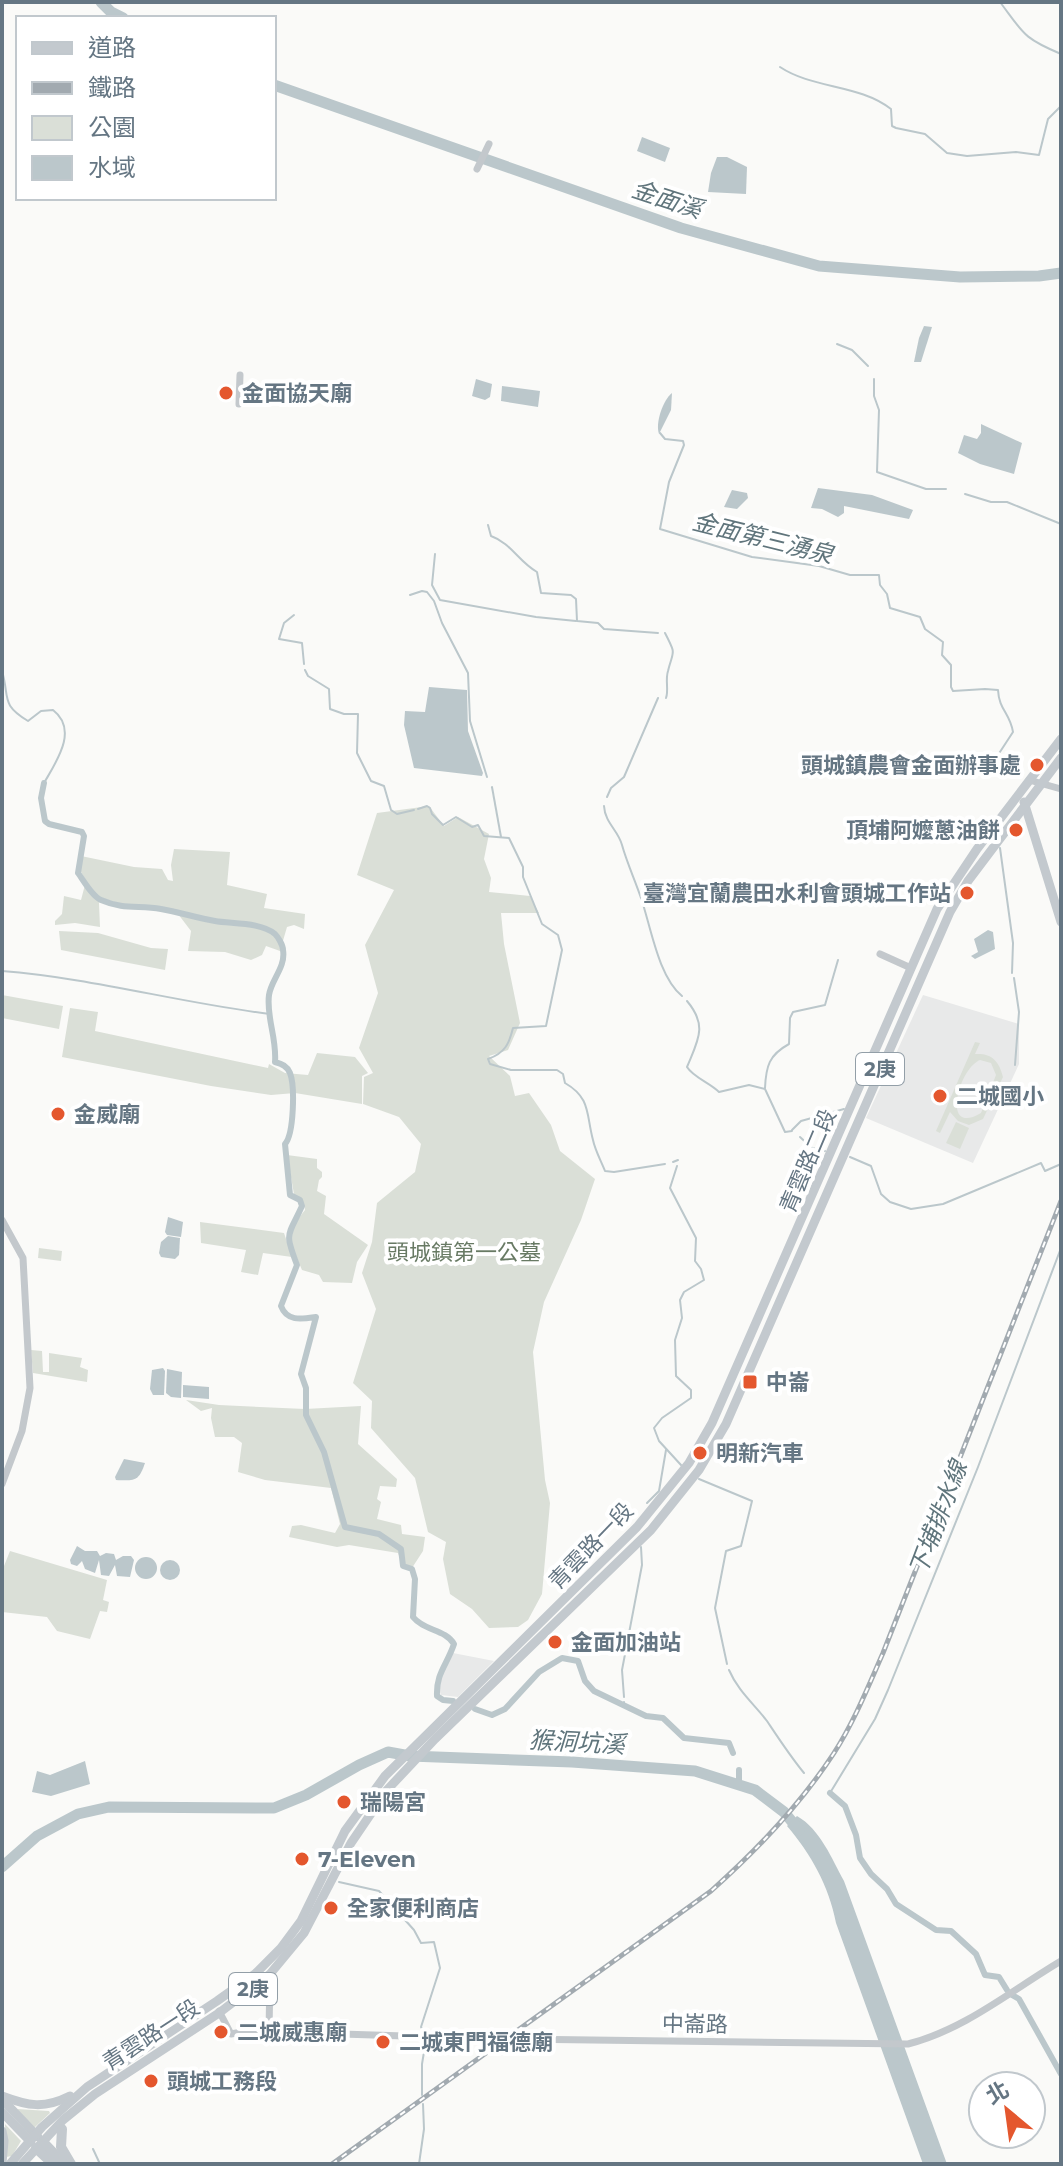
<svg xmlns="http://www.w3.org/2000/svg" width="1063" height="2166" viewBox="0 0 1063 2166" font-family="Montserrat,'Noto Sans TC',sans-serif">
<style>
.built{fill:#e8e9e9}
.green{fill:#dadfd7;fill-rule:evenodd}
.water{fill:#bbc7cb}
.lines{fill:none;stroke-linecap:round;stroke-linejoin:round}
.stream{stroke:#bbc7cb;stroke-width:2}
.canal{stroke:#bbc7cb;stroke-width:6}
.river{stroke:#bbc7cb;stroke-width:11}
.minor{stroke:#c3c8cc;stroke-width:7}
.major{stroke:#c3c9ce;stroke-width:9}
.highway{stroke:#c3c9ce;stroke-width:10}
.rail-casing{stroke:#a2aab0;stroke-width:5}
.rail{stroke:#fff;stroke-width:2;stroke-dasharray:6;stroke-linecap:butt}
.poi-dot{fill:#e4572e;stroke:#fff;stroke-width:3}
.labels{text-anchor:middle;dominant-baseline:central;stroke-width:8;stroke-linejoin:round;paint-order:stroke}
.shield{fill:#fff;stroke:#939fa8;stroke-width:2}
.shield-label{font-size:20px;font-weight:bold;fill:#657683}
.poi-label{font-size:22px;font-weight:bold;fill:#657683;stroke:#fff;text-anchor:start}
.street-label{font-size:22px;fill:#657683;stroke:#fff}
.park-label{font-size:22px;fill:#687a64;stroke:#fff}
.water-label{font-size:24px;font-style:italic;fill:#60757c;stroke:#fff}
</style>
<rect width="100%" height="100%" fill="#fafaf8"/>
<g class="built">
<path d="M923,995l96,29v40l-46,99 -107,-45z"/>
<path d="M453,1653l41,8 -36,36 -17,-2 -3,-8 1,-6z"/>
</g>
<g class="green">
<path d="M429,806l15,20 14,-9 31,17 -5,25 7,19 -2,14 41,4 9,17h-38l3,31 16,79 -12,27 -19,6 21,20 5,20 14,-3 22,32 9,26 35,28 -14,41 -37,82 -11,50 12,128 5,23 -8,91 -14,26 -10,7 -29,1 -17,-19 -22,-15 -7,-35 3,-17 -18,-10 -13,-54 -44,-50 1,-27 -19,-18 23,-74 -14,-36 10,-31 5,-39 38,-31 6,-28 -22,-27 -36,-13 1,-27 9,-4 -14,-25 19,-55 -13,-48 29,-55 -37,-15 20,-62z"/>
<path d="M174,849l56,3 -3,33 40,9 -3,14 41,6 -1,15 -10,-4 -7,2 -7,24 -14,-5 -4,9 -11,5 -26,-8 -37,-1 3,-20 -16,-21 -18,-3h-27l-28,-9 -3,5 1,24 -25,-4 -20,2v-4l7,-7 2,-18 17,4 5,-19 -6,-11 1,-14 53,11 28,2 6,11 5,1 -2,-16z"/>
<path d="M59,931l39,2 53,15 17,1 -3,21 -104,-20z"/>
<path d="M2,995l61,11 -4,23 -57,-11z"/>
<path d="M70,1008l28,4 -3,19 173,37 1,-4 16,9 23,2 9,-22 38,4 13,16 -6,3v28l-67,-11 -24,2 -60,-9 -149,-29z"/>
<path d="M975,1042l5,1 -5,11c17,-1 24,7 28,23l-20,42 -14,6 -11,-4 -8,-9 -10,21 -4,-2zM980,1060l11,3 5,12 -15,38c-40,24 -23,-44 -1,-53z"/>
<path d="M956,1122l13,6 -9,21 -14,-6z"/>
<path d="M287,1155l30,4v9l5,4v5l-3,3 -2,11 9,5 -2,18 44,31 -11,17 -5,21 -29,-1 -4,-7 -17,-5c-11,-27 -17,-35 3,-60l-1,-7 -10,-9z"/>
<path d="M200,1222l84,11 8,24 -29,-4 -5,22 -17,-3 5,-22 -45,-7z"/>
<path d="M39,1248l23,3 -1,10 -23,-3z"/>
<path d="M31,1350l11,1 1,21h6v-19l33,5 -2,9 8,3 -1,12 -54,-9z"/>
<path d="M186,1400l33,5 86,4 56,-3 -3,38 39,35 -1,8 -16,-1 -3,13 4,3 -4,17 24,6 1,9 23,3 -2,14 -13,20 -7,-5 -5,-13 -49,-8 -12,2 -48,-10 3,-11 9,-1 34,8 5,-9 -9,-36 -66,-8 -27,-8 4,-29 -8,-6h-19l-4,-19 1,-10 -11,3z"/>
<path d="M10,1551l97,29 -4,20 6,2 -2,10 -7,-1 -10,28 -33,-8 -10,-14 -45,-5v-41z"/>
<path d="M17,2109l32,2 1,2 -16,15z"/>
<path d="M5,2124l16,17 -9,15 -6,1z"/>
</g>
<g class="water">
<path d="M642,137l28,11 -5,14 -28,-11z"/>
<path d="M717,157h10l20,10 -1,27 -38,-2 3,-19z"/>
<path d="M924,326l8,1 -11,35h-7l5,-24z"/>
<path d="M476,379l16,5 -2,13 -5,3 -13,-4z"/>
<path d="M502,386l38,5 -2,16 -37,-6z"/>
<path d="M672,393l-1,17 -12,24c-4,-11 4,-34 13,-41z"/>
<path d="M981,424l41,19 -8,31 -34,-10 -22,-11 6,-18 13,4 4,-6z"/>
<path d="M818,488l54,7 41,15 -4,9 -65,-13v7l-6,4 -16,-8 -11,-1z"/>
<path d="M732,490l15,3 1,5 -11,11 -13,-2z"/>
<path d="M429,687l38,3 1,41 15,42 -1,3 -68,-8 -10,-43 1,-14 20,1z"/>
<path d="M988,930l5,2 2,17 -20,10 -4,-3 7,-4 -4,-13z"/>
<path d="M168,1217l15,5 -2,15 -14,-2 -2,-3z"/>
<path d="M168,1236l12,2 -1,17 -4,4 -14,-2 -2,-4 2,-11z"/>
<path d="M163,1368l2,3 -1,24h-11l-3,-6 2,-19z"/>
<path d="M167,1369l15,3 -1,26 -10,-1 -5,-4z"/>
<path d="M183,1385l26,2v12l-26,-2z"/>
<path d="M124,1459l21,4c-6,18 -10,18 -29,17l-1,-3z"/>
<path d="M77,1546l8,5h12l3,5 6,-3 8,1 2,6 7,-4h8l3,4 -4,17 -13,-1 -2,-11 -6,11 -8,-1 -2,-15 -4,13 -10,-4 -3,-8 -5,5 -6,-2 -1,-4z"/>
<circle cx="146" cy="1568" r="11"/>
<circle cx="170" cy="1570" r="10"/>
<path d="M85,1761l5,23 -39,12 -19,-4 5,-21 13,4z"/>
<path d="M797,1816c23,13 35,43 47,65l103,283h-24l-87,-241c-7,-37 -25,-69 -49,-97z"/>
</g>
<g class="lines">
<g class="stream">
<path d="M1000,2c24,32 23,36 61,52"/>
<path d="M780,67c33,22 79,17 111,42l1,17 4,2 29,6 22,19 20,3 49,-4 23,3 9,-36 13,-13"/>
<path d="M837,344l15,6 16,16"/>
<path d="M874,379v17l5,14 -2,62 49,17h20"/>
<path d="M660,433l5,6 18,2 1,4 -15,37 -9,47 92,28 67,9 31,9h29l1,10 7,9 3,14 30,9 5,12 18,13 -1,13 9,10v22l2,4 32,-2 13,1c1,20 12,23 15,42l-17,26 2,11"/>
<path d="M965,494l26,8h16l54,22"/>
<path d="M488,525l3,11c20,7 28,26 46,36l4,21 30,2 5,4 1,22 21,2 6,6 54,4"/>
<path d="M435,554l-3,31 8,15 96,17 40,4"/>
<path d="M410,595l12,-4 5,1 7,9 8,22 26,50 2,48 17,56"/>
<path d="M294,615l-10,8 -5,16 23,4 2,21"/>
<path d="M665,633c12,23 8,17 3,38 -3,9 1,19 -2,27"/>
<path d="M305,670l3,6 21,13 1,20 14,5h14l-1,39 14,28 13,5 7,24 6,4 17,-4"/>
<path d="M2,671c8,27 -2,33 26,50l13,-10 12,-1c26,20 3,52 -9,73"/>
<path d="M492,787l9,50"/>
<path d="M607,797l4,-9 13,-11 34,-79"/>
<path d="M604,806c1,17 14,24 18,39 5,18 13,35 19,53 10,29 17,78 41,98"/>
<path d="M418,809l9,-3 3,2 2,6 11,11 13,-8 16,10 6,-2 6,11 25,2 14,29v10l19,47 16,11 4,15 -16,76 -33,2c-4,16 -8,25 -25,31l2,5 21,6h46l6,4 2,9c26,15 21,31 28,57 2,10 8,21 12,31l9,1 51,-8"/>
<path d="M1000,848l13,95 -1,30"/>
<path d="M2,971c90,7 178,32 268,43"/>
<path d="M1014,978l5,34 -4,53"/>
<path d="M687,1001c21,25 11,39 0,66 6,10 23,16 32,25l30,-7 16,4 20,43 7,-1"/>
<path d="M765,1088c1,-22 4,-33 24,-44l1,-26 3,-6 32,-7 13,-45"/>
<path d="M792,1130l9,-9 43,-12"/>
<path d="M800,1137l12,11 13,3"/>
<path d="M850,1157l21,9 10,28 9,8 21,7 32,-5 98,-41 4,8 16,-7"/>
<path d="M673,1162l5,-2"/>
<path d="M677,1166l-7,22 26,50 -1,23 6,8 3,11 -20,12 -4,8 2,18 -7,22 1,36 15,14v8l-29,20 -8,10 5,13 22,24"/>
<path d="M699,1479l53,22 -11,45 -15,5 -11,57 12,56"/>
<path d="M647,1503l12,-12 7,-41"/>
<path d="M729,1670c9,21 25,34 38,51 12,18 23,35 37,52"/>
<path d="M624,1697l-2,-27 20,-105 -1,-18"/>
<path d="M624,1702v4"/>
<path d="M830,1793l45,-74 13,-29 90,-223 83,-219"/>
<path d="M339,1882l40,9 35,39 7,13 13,-1 6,26 -19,59 3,5"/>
<path d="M422,2095v-31l4,-24"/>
<path d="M93,2149l7,15"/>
<path d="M419,2164l5,-35 -1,-25"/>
</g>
<g class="canal">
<path d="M44,783l-3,15 4,23 4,3 33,8 2,4 -6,37c6,8 14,23 23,27 23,10 38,5 60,9 18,3 36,9 54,12 17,3 46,1 60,13 3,3 8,11 8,16 3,17 -12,30 -14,45 -3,22 8,43 6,67 7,2 12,4 15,11 5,13 4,61 -5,71l5,51 10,5 2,6c-14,31 -18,25 -5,59l-16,41c6,16 21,13 35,11l-15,57 5,14v27l18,37 21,75 34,7 22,15 2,17 9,3 3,10 -2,38c11,14 32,12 41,27 -7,21 -18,29 -17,52l6,4 10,1"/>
<path d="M475,1709l17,6 13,-6 34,-37 23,-14 16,3 7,20 9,10 52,25 17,2 21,20 45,5 4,10"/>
<path d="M739,1770v14"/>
<path d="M830,1793l15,13 11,29 4,23 11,16 16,15 9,15 40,26 15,1 25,23 9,21 14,2 8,13"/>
<path d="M1012,1995l7,4 42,75"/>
</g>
<g class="river">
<path d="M101,2l10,10 12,6"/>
<path d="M274,85l407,143 138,38 141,11 79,-1 22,-3"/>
<path d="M2,1867l35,-31 41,-22 31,-7 165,1 32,-13 53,-30 29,-13 22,4 162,6 123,9 60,19 29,22 15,18"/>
</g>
<g class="minor">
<path d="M477,169l12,-25"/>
<path d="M239,404l1,-29"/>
<path d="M1029,780l32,9"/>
<path d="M880,954l31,14"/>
<path d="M2,1220l21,38 7,130 -8,43 -20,53"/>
<path d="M219,2011l12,23 16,-3 253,8"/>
<path d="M269,2032l1,-58"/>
<path d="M515,2039l393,5c56,-14 104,-54 153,-83"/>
</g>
<g class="major">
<path d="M1024,802l37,120"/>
<path d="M2,2096c26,10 42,13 68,0"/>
<path d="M2,2099l36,38"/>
<path d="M2,2112l29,30"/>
<path d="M2,2131l2,10 -2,22"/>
<path d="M10,2164l32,-37 45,-40 130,-86 38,-27 26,-26 20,-27 44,-90 40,-55 252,-249 52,-64 23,-40 225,-514 40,-60 84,-110"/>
<path d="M22,2164l41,-44 32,-26 124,-81 51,-39 34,-41 47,-90 36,-53 48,-51 216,-209 48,-60 27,-46 224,-512 18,-31 93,-123"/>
</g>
<g class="highway">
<path d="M62,2129l-1,18 10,17"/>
<path d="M43,2142l20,21"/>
<path d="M36,2148l17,16"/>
</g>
<defs>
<path id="rail" d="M332,2164l379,-273c46,-41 89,-86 123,-138 20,-31 34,-66 49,-100l178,-452"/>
</defs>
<use href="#rail" class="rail-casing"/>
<use href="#rail" class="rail"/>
</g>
<g class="poi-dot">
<circle cx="226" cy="393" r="8"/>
<circle cx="1037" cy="765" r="8"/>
<circle cx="1016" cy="830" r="8"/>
<circle cx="967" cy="893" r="8"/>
<circle cx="940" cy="1096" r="8"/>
<circle cx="58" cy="1114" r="8"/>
<rect x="742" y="1374" width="16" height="16" rx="4"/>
<circle cx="700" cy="1453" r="8"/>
<circle cx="555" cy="1642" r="8"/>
<circle cx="344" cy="1802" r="8"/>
<circle cx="302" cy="1859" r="8"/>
<circle cx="331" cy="1908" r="8"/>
<circle cx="221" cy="2032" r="8"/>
<circle cx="383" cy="2042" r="8"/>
<circle cx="151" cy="2081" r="8"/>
</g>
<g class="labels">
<g class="shield">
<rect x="856" y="1053" width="48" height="32" rx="6"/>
<rect x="229" y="1973" width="48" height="32" rx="6"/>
</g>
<g class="shield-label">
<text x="880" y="1069">2庚</text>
<text x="253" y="1989">2庚</text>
</g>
<g class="poi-label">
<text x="242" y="393">金面協天廟</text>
<text x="1021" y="765" text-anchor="end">頭城鎮農會金面辦事處</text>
<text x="1000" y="830" text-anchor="end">頂埔阿嬤蔥油餅</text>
<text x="951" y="893" text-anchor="end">臺灣宜蘭農田水利會頭城工作站</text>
<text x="956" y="1096">二城國小</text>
<text x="74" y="1114">金威廟</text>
<text x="766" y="1382">中崙</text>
<text x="716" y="1453">明新汽車</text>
<text x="571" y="1642">金面加油站</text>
<text x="360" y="1802">瑞陽宮</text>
<text x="318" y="1859">7-Eleven</text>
<text x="347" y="1908">全家便利商店</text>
<text x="237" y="2032">二城威惠廟</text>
<text x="399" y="2042">二城東門福德廟</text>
<text x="167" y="2081">頭城工務段</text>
</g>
<g class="street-label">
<text transform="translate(808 1161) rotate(-67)">青雲路二段</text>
<text transform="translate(591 1546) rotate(-46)">青雲路一段</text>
<text transform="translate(695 2024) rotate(1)">中崙路</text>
<text transform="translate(151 2035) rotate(-33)">青雲路一段</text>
</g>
<g class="park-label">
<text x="464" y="1252">頭城鎮第一公墓</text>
</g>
<g class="water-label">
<text transform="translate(667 199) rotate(18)">金面溪</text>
<text transform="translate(763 538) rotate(14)">金面第三湧泉</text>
<text transform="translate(938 1518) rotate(-69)">下埔排水線</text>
<text transform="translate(577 1742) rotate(3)">猴洞坑溪</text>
</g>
</g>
<rect width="1063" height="2166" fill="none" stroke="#657683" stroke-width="8"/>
<rect x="16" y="16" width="260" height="184" fill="#ffffff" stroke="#c1c8cd" stroke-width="2"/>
<rect x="32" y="42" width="40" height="12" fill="#c3c9ce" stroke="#c1c8cd" stroke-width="2"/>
<text x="88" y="56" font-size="24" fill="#657683">道路</text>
<rect x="32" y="82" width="40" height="12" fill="#a2aab0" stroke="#c1c8cd" stroke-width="2"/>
<text x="88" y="96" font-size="24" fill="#657683">鐵路</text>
<rect x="32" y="116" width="40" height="24" fill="#dadfd7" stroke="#c1c8cd" stroke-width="2"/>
<text x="88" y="136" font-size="24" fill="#657683">公園</text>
<rect x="32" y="156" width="40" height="24" fill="#bbc7cb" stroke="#c1c8cd" stroke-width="2"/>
<text x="88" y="176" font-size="24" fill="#657683">水域</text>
<g transform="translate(1007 2110) rotate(331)"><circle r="38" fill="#ffffff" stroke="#c1c8cd" stroke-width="2"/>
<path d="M0-6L14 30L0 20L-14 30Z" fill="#e4572e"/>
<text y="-12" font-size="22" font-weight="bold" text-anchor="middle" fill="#657683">北</text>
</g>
</svg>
